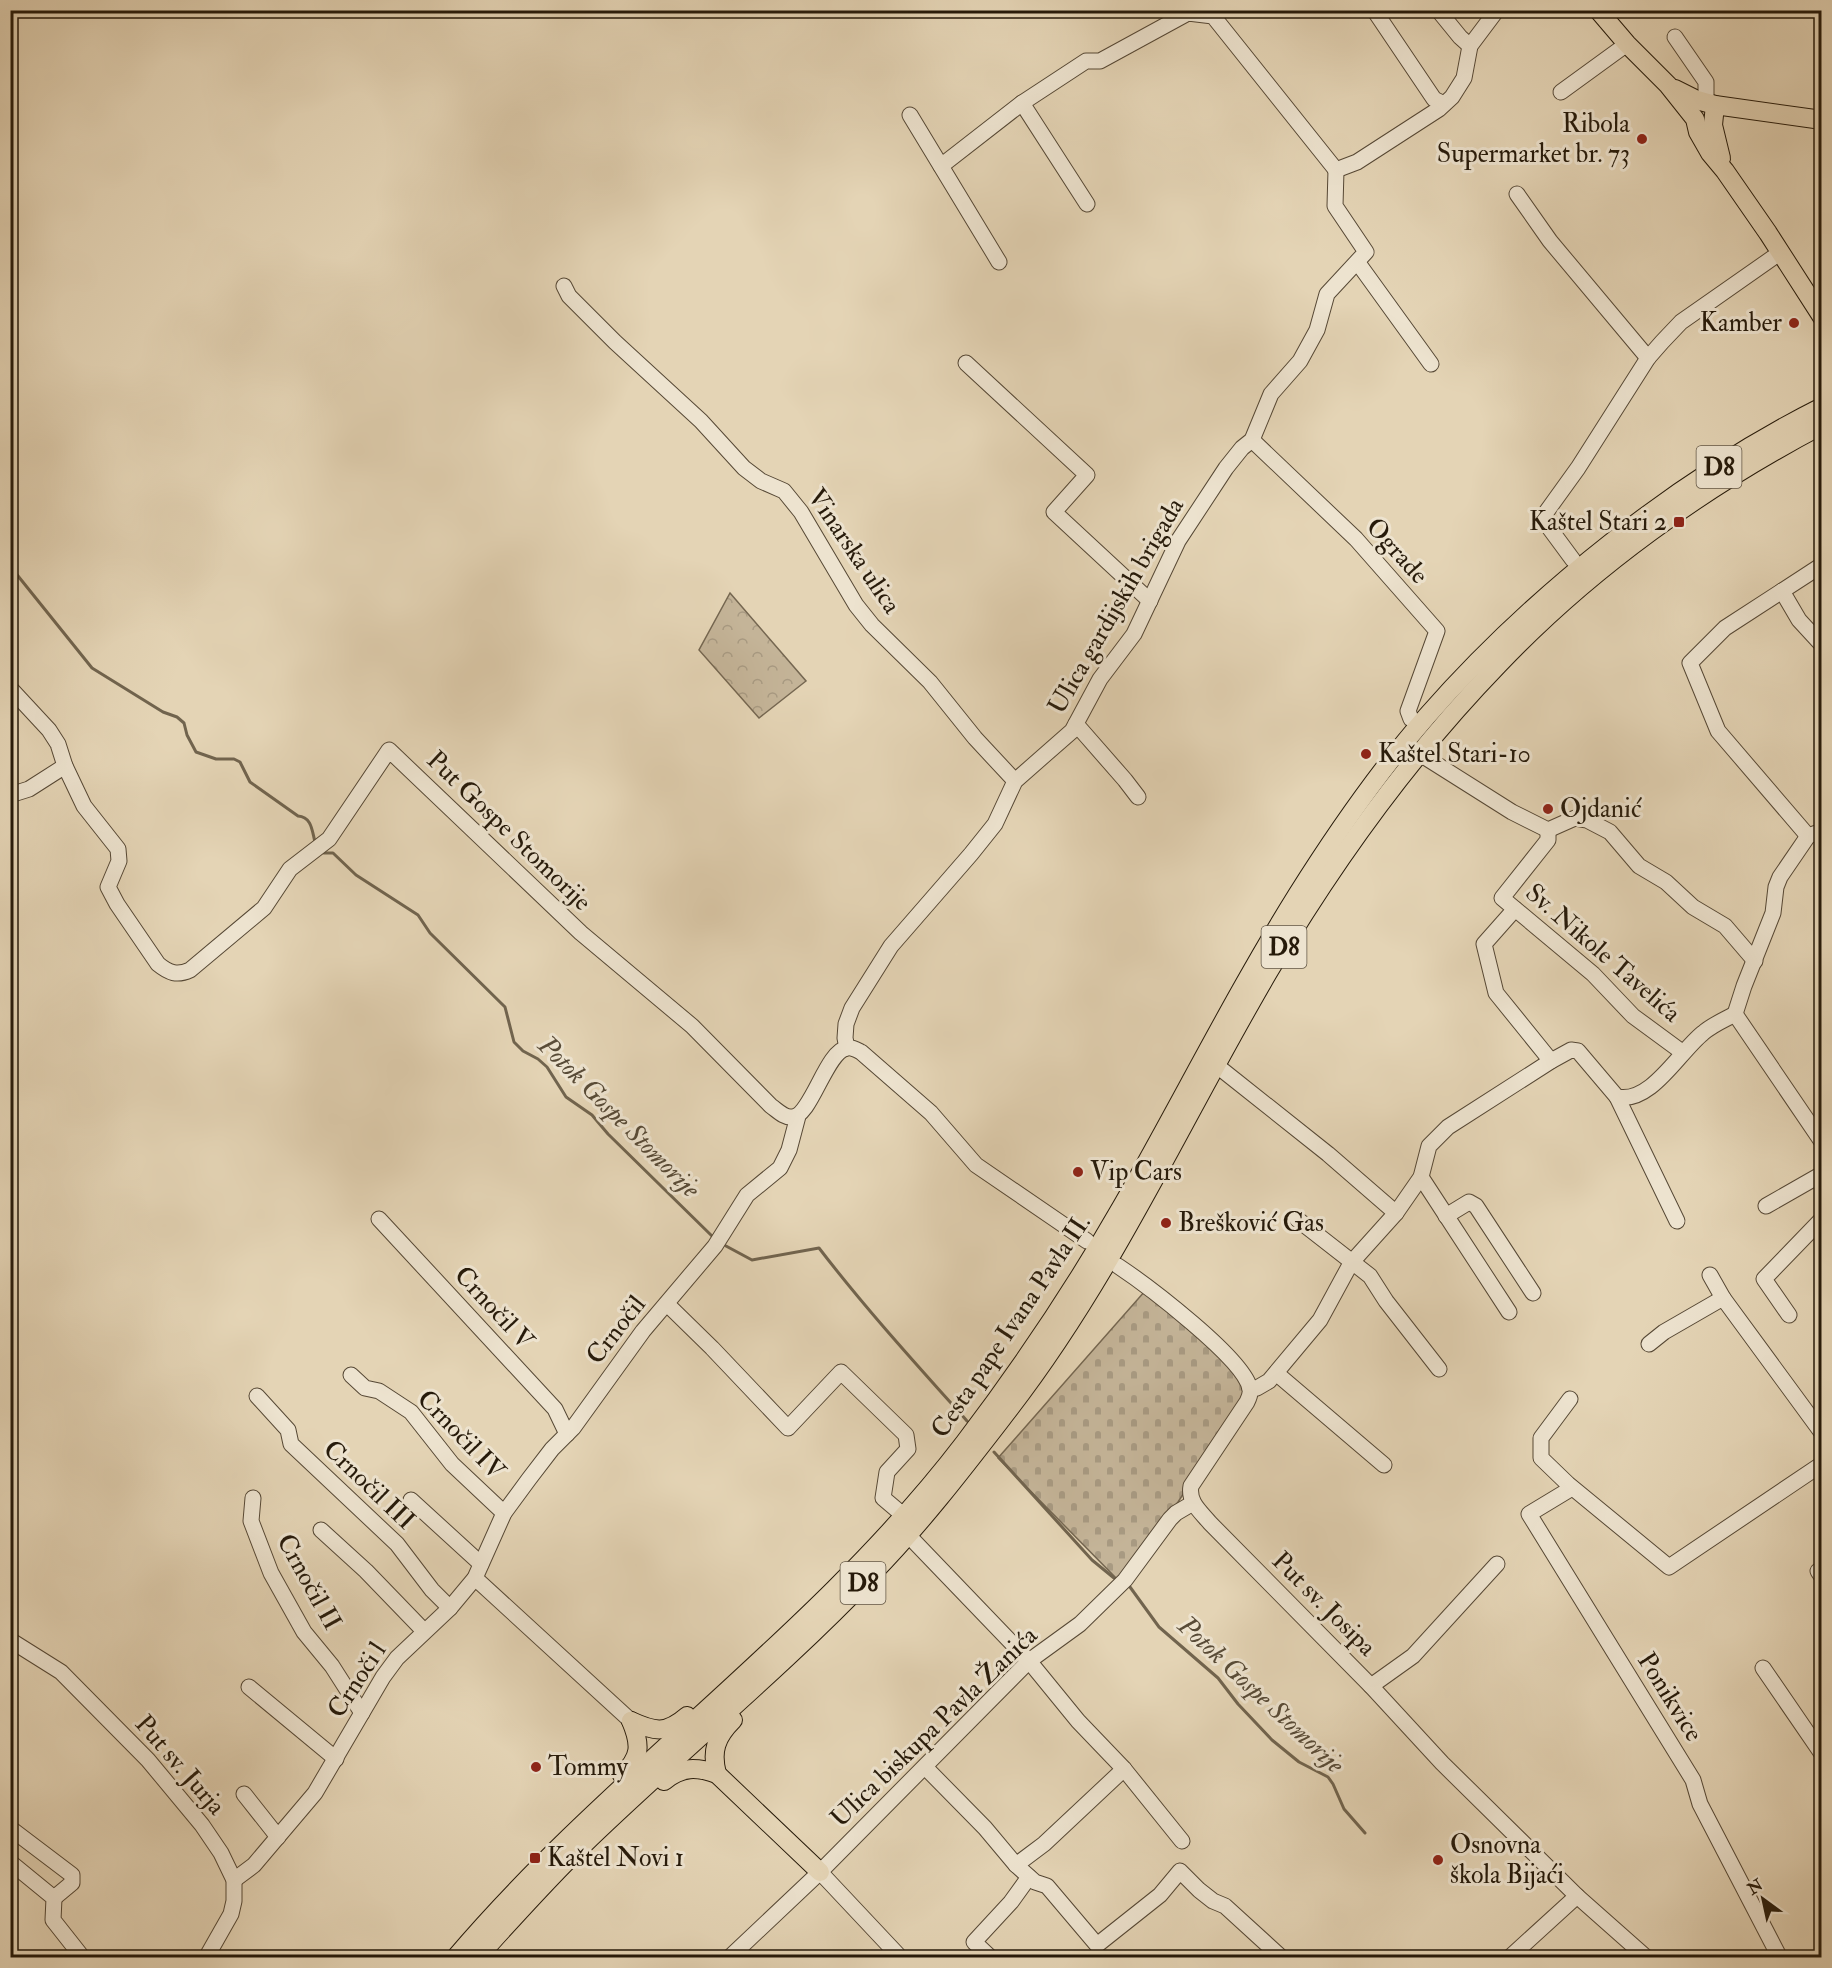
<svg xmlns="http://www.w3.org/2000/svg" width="1832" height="1968" viewBox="0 0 1832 1968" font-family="'IM FELL Double Pica',serif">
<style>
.forest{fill:url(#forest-crowns);stroke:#756751;stroke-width:1.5}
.cemetery{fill:url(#cemetery-stones);stroke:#756751;stroke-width:1.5}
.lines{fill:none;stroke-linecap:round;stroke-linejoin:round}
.stream{stroke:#71644e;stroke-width:3}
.minor-casing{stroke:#564835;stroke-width:17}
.major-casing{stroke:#261a0a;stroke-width:20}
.minor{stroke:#ede3cf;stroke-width:15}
.major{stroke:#e4d4b5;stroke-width:18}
.poi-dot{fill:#8f2418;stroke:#ede3cf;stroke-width:2}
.labels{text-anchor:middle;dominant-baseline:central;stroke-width:6;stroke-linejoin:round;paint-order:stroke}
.shield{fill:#ede3cf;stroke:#625645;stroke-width:1.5}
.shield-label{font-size:24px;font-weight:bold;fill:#261a0a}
.poi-label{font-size:26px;fill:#261a0a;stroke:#ede3cf;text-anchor:start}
.street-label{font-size:26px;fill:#261a0a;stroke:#ede3cf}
.water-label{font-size:27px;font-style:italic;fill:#584b37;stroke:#ede3cf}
</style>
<defs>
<pattern id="forest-crowns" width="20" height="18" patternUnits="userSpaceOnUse" patternTransform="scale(1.5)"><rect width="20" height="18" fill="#c4b498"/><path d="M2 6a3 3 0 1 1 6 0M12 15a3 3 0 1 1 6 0" fill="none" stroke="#a89a82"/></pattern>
<pattern id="cemetery-stones" width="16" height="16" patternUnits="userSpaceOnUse" patternTransform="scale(1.5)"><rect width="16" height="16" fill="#c4b498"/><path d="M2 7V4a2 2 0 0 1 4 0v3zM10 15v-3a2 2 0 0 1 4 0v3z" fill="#a89a82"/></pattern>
</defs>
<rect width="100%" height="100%" fill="#e4d4b5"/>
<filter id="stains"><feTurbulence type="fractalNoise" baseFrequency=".00333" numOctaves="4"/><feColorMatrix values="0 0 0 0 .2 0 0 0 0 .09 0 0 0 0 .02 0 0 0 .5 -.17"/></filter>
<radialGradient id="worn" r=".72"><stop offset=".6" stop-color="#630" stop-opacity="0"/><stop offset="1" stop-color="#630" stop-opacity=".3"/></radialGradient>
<path class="forest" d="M730,593l76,88 -47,37 -60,-68z"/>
<path class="cemetery" d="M1145,1291l85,73 16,23 -5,20 -63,95 -60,78 -120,-122z"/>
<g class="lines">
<g class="stream">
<path d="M10,566l82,102 71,44 14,5 7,6 3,12 9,17 20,7h18l6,3 10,20 48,34c14,1 14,15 17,26"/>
<path d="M324,853h9l23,22 62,40 12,18 75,74 9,35 9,9 15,8 9,8 19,30 26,18 16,19 105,103"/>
<path d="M726,1246l26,14 67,-12c46,60 97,116 148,173"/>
<path d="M994,1452l98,108 22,18"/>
<path d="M1130,1587l29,40 59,51 20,26 34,36 27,22 29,15 5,7 11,25 21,24"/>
</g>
<defs>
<g id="minor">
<path d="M1374,10l60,89 10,5"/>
<path d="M1438,10l22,27 10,9"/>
<path d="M1675,37l31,45v20"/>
<path d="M1561,92l66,-48"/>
<path d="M1022,103l65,101"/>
<path d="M910,115l89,147"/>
<path d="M941,166l81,-63 64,-42h14l88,-48 25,3 123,154"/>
<path d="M1336,170l21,-8 82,-53 13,-12 12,-19 6,-32 27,-36"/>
<path d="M1517,194l33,47 98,117"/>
<path d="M1358,263l73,101"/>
<path d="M564,286l5,10 46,46 86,79 43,47 17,13 23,10 17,21 55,93 16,20 58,57 45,56 40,43"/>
<path d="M966,363l121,112 -33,37 96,89"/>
<path d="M1252,440l104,99 81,92 -29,80 3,8"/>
<path d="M1573,560l-31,-42 36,-50 70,-110 14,-16 19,-20 100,-70"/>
<path d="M1782,591l17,29 23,25"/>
<path d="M10,688l39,42 9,14 7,22 19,40 34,43 1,12 -11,26 9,17 41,60c11,9 19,12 32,6l74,-62 26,-39 39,-30 60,-89 192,183 111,93 79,80c6,4 13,12 21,11 19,0 34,-66 55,-69 5,-1 10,2 14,4l70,61 45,52 111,76"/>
<path d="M1076,724l49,56 13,17"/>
<path d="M1428,759l84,53 36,18 27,-12 12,2 23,12 29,34 27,16 27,25 32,19 30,35"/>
<path d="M10,795l19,-6 36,-23"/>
<path d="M1548,830v10l-46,58 91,76 40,42 49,36"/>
<path d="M1808,836l-90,-105 -28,-68 35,-35 97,-63"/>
<path d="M1515,909l-31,35 12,49 55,68"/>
<path d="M1735,1014l9,-28 29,-73 3,-26 4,-10 28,-41 14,-5"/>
<path d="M1735,1014l87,128"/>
<path d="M847,1048l-2,-10 1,-14 6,-16 39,-62 80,-92 24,-30 20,-43 57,-50 28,-52 34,-45 44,-93 48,-73 16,-20 10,-8 19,-46 29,-33 17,-31 10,-36 39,-42 -31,-46 1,-36"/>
<path d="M1216,1065l112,89 68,59"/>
<path d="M1617,1097l60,124"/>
<path d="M1421,1177l88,135"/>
<path d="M1766,1206l56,-32"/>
<path d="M1446,1216l23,-14 7,4 57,87"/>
<path d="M379,1219l176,190 12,25"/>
<path d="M1297,1219l73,57 16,25 53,68"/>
<path d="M1118,1266c27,18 127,93 132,123 1,5 -1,9 -3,13l-56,84c-3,16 9,25 19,37l161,163 71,77 135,133 70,62"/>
<path d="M1710,1275l13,23"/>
<path d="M667,1304l45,44 76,80 53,-56 65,63 2,14 -21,23 -4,26 20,17"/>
<path d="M1789,1315l-25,-36 58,-60"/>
<path d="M1649,1344l15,-12 59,-34 99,135"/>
<path d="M1276,1373l108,92"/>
<path d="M351,1375l14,13 14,3 32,21 41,52 52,49"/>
<path d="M1250,1389l7,-1 12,-7 51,-61 31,-57 45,-50 25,-36 8,-31 19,-19 103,-66 20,-11 7,1 39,46c34,7 62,-45 86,-64 9,-8 21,-13 32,-19"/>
<path d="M257,1396l31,34 3,14 106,100 35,46 18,18"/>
<path d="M1570,1399l-29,39v20l27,26 101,83 153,-103"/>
<path d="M1572,1488l-43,26 164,266 7,24 80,154"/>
<path d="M253,1498l-2,23 20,52 33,59 28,34 30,47"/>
<path d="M411,1500l70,64"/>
<path d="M321,1530l45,41 58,60"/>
<path d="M908,1535l121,126 49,60 46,48 58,72"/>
<path d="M1818,1571l4,6"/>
<path d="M475,1578l156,143"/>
<path d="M10,1640l51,32 87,88 54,65 19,28 13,27v21l-3,13 -25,44"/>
<path d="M1763,1668l59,86"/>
<path d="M1371,1686l42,-30 84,-92"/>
<path d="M249,1687l87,72"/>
<path d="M925,1767l60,61 31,37 19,17 12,4 50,59 63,-50 20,-24 19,19 14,11 12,5 57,52"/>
<path d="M244,1794l34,43"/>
<path d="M10,1828l62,47v8l-18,15"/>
<path d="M10,1862l44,36 -1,22 30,38"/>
<path d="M1016,1865l28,-21 80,-75"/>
<path d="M820,1872l78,83 -2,3"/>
<path d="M234,1880l20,-15 61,-72 68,-116 14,-19 53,-50 25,-30 29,-65 25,-34 23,-30 21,-21 70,-97 72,-85 32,-51 33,-27 9,-18 9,-34"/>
<path d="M729,1958l91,-86 209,-211 51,-37 45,-44 45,-61 6,-6 17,-10"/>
<path d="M991,1958l-17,-16 37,-40 18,-25"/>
<path d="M1509,1958l68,-62"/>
</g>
<g id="major">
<path d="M1598,10l29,34 41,41 27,34 3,13 12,21 15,18 43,62 54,84"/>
<path d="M1675,89l22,11 18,5 107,15"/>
<path d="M1715,105l-2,20 8,33"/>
<path d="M631,1721c24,11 35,13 56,-5"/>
<path d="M717,1774c-6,-23 -1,-37 16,-54"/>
<path d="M622,1775c19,-18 19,-30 9,-54"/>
<path d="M664,1781c18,-15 33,-14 53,-7l103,98"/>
<path d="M455,1958c157,-185 363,-323 510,-516 57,-75 110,-154 157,-236 59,-103 112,-210 175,-311 39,-62 81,-123 130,-179 106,-121 250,-236 395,-309"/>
<path d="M477,1958c35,-39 69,-77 107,-114 94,-91 196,-174 287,-269 51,-52 95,-110 139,-167 104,-135 173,-291 259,-437 65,-110 140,-214 229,-306 92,-97 206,-178 324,-240"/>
<path d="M1821,1958l1,-1"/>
</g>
</defs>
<use href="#minor" class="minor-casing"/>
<use href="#major" class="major-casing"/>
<use href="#minor" class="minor"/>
<use href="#major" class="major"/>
</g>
<g class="poi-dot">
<circle cx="1642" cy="139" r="6"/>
<circle cx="1794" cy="323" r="6"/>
<rect x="1673" y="516" width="12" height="12" rx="3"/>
<circle cx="1366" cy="754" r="6"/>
<circle cx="1548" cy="809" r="6"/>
<circle cx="1078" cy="1172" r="6"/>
<circle cx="1166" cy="1223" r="6"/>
<circle cx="536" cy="1767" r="6"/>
<rect x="529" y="1852" width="12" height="12" rx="3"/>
<circle cx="1438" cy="1860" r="6"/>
</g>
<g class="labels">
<g class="shield">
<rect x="1696.5" y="446" width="45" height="42" rx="4.5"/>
<rect x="1261.5" y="926" width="45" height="42" rx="4.5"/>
<rect x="840.5" y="1562" width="45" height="42" rx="4.5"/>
</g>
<g class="shield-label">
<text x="1719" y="467">D8</text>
<text x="1284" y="947">D8</text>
<text x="863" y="1583">D8</text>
</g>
<g class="poi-label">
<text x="1630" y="124" text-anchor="end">Ribola<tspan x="1630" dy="30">Supermarket br. 73</tspan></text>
<text x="1782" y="323" text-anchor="end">Kamber</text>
<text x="1667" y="522" text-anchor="end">Kaštel Stari 2</text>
<text x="1378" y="754">Kaštel Stari-10</text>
<text x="1560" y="809">Ojdanić</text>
<text x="1090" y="1172">Vip Cars</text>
<text x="1178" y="1223">Brešković Gas</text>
<text x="548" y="1767">Tommy</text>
<text x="1450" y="1845">Osnovna<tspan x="1450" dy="30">škola Bijaći</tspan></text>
<text x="547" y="1858">Kaštel Novi 1</text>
</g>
<g class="street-label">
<text transform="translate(854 551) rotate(56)">Vinarska ulica</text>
<text transform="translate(1397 551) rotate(48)">Ograde</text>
<text transform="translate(1116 606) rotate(-60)">Ulica gardijskih brigada</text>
<text transform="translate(509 831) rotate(44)">Put Gospe Stomorije</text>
<text transform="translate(1603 953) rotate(41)">Sv. Nikole Tavelića</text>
<text transform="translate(494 1308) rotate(47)">Crnočil V</text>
<text transform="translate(1011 1326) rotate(-56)">Cesta pape Ivana Pavla II.</text>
<text transform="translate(616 1330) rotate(-52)">Crnočil</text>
<text transform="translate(461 1435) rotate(46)">Crnočil IV</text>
<text transform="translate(369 1485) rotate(44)">Crnočil III</text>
<text transform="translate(309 1582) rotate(61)">Crnočil II</text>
<text transform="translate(1324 1604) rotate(45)">Put sv. Josipa</text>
<text transform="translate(357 1680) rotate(-57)">Crnoči l</text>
<text transform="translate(1670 1697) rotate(58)">Ponikvice</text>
<text transform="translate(934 1727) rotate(-44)">Ulica biskupa Pavla Žanića</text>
<text transform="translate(180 1765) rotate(49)">Put sv. Jurja</text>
</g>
<g class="water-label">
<text transform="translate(619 1117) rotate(45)">Potok Gospe Stomorije</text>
<text transform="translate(1261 1695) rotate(43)">Potok Gospe Stomorije</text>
</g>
</g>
<rect width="1832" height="1968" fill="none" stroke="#e4d4b5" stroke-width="36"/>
<rect x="12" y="12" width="1808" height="1944" fill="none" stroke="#261a0a" stroke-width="3"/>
<rect x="18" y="18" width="1796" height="1932" fill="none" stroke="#261a0a" stroke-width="1.5"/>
<g transform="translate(1763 1899) rotate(327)" stroke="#ede3cf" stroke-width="4.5" paint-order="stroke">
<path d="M0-4.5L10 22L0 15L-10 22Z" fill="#261a0a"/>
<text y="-9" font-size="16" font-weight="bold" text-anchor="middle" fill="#261a0a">N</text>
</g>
<rect width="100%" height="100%" filter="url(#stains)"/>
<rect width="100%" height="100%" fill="url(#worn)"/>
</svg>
